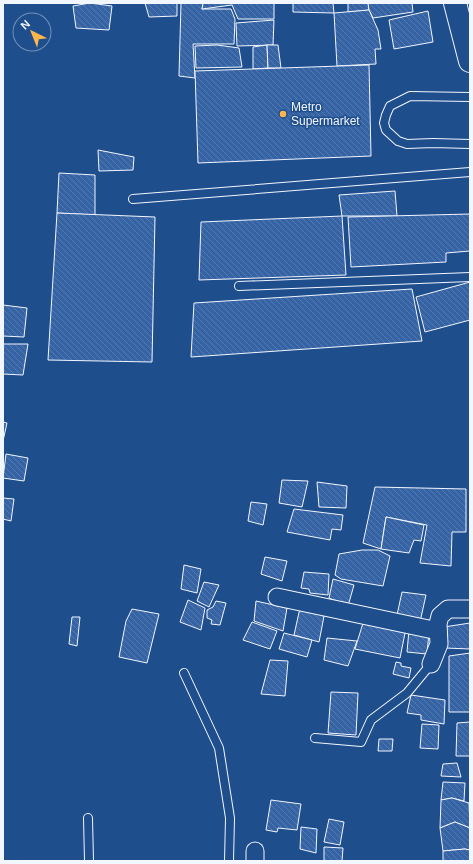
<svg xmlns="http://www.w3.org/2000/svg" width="473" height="864" viewBox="0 0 473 864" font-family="Arial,sans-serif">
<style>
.building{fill:url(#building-back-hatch);stroke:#f2f6ff}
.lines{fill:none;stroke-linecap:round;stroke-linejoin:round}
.lane-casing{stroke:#f2f6ff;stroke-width:10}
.street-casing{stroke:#f2f6ff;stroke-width:19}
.highway-casing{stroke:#f2f6ff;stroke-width:24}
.lane{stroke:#1f4e8c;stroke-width:8}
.street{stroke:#1f4e8c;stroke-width:17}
.highway{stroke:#1f4e8c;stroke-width:22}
.poi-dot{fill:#ffb74d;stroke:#1f4e8c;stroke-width:1.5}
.labels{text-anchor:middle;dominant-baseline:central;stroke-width:3;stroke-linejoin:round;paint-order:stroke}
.poi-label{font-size:12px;fill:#f2f6ff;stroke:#1f4e8c;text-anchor:start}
</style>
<defs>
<pattern id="building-back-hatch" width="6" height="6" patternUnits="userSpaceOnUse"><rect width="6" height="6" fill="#3563a3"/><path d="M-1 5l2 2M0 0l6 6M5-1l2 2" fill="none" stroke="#537ab1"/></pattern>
</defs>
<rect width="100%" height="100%" fill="#1f4e8c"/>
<g class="building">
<path d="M90,3l22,3 -3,24 -33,-2 -3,-22z"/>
<path d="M143,3h34v13l-28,1 -4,-14z"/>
<path d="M181,3h22l-1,6h29l4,10 -1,25h-41l2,34 -16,-2z"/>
<path d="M203,3h71v16h-36l-6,-14 -30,4z"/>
<path d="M293,3h40l1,10 -41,-1z"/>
<path d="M348,3h20l1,7 -21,2z"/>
<path d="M368,3h44l1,9 -40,6 -4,-8z"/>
<path d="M369,10l9,20 3,19h-6l1,15 -39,2 -3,-53z"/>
<path d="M428,11l5,31 -39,7 -5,-29z"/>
<path d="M274,20l-1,25 -36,1 -1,-23z"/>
<path d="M217,45l22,3 3,19 -46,1 -1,-22z"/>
<path d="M267,45l1,23 -15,1v-22z"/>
<path d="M267,45h11l3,23h-13z"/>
<path d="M369,65l2,91 -173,7 -3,-92z"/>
<path d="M98,150l36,7 -1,13 -34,1z"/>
<path d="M59,173l36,2v40l-38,-2z"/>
<path d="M395,191l2,25h-55l-3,-21z"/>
<path d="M57,213l98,4 -3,145 -104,-2z"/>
<path d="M470,214v37l-24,2v9l-95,5 -3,-50z"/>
<path d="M342,216l4,59 -147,5 2,-58z"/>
<path d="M470,282v38l-45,12 -9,-35z"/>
<path d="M412,289l10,52 -231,16 3,-54z"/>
<path d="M3,305l24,3 -3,29 -21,-1z"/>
<path d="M3,344h25l-5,31 -20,-1z"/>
<path d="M3,422l4,1 -4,18z"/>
<path d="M6,454l22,4 -4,23 -21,-3z"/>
<path d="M282,480l26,1 -6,26 -23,-4z"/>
<path d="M317,482l30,4 -1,22 -27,-1z"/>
<path d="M375,487l91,2v43h-14l-1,34 -31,-3 7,-38 -41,-8 -5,32 -18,-6z"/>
<path d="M3,498l11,1 -3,22 -8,-2z"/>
<path d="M251,502l16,2 -4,21 -15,-4z"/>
<path d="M294,509l49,6 -2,15 -9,-1 -2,11 -43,-8z"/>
<path d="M386,517l38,8 -3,16 -7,-1 -5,13 -28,-4z"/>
<path d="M362,550h16l12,6 -7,30 -42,-7 -6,-4 4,-21z"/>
<path d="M265,557l22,4 -5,20 -21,-7z"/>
<path d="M184,565l17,4 -4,24 -16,-4z"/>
<path d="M304,572l25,2 -1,21 -18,-2 -1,-4 -8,-1z"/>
<path d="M333,579l21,6 -6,21 -19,-8z"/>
<path d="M204,582l15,3 -10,22 -12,-6z"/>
<path d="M402,592l24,3 -6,27 -23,-7z"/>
<path d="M188,600l17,8 -4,22 -21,-8z"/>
<path d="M216,601l10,2 -6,22 -9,-1 1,-4 -5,-2v-8l6,-3z"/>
<path d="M256,601l31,7 -4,23 -29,-10z"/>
<path d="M300,608l25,3 -6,31 -25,-7z"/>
<path d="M132,609l27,5 -12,49 -28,-6 7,-36z"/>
<path d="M72,617h8l-3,29 -8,-2z"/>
<path d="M252,622l25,9 -7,18 -27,-9z"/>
<path d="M363,623l43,5 -6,30 -45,-9z"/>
<path d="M470,623v26l-25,-1 -1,-21z"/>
<path d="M409,630l20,2 -2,22 -20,-2z"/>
<path d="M284,633l28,7 -5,17 -28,-8z"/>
<path d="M327,638l30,3 -9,25 -24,-6z"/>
<path d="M470,653v59h-21v-56z"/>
<path d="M270,660l18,1 -3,35 -24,-2z"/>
<path d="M396,662l5,1v3l10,2 -2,10 -16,-4z"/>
<path d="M331,692l27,1 -2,42 -28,-2z"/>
<path d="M411,695l34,5 -1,24 -23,-4v-5l-14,-2z"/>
<path d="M470,722v34h-14l1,-33z"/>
<path d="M422,724l17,1 -1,24 -18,-1z"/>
<path d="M379,739h14l-1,12h-14z"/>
<path d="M457,763l4,14 -20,-1 2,-12z"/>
<path d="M443,782l22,1 -1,18 -12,-3 -11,2z"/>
<path d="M452,798l17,5 1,25 -15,-6 -15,6 1,-28z"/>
<path d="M271,800l30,4 -4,26 -19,-2 -1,4 -11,-2z"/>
<path d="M329,819l15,3 -4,23 -16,-3z"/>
<path d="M455,822l15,6v22l-5,-1 -22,2 -3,-23z"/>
<path d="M301,827l16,2 -1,24 -16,-4z"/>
<path d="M324,847l19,1 -1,13h-18z"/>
<path d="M465,849l5,1v11h-27v-10z"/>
</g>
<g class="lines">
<defs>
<g id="lane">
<path d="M470,97l-60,-1 -20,10 -4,9 -2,8 2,7 12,11 9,3 26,-1 37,1"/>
<path d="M133,199l337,-27"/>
<path d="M239,286l231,-9"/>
<path d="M184,673l35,75 11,70 -1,43"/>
<path d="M315,738l46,4 10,-22 36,-27 24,-29"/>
<path d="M88,818l1,43"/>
</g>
<g id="street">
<path d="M277,597l161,34"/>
<path d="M431,664l8,-20 -1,-20 2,-8 8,-7h22"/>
<path d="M255,861v-10"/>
</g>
<path id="highway" d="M455,3l15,58"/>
</defs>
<use href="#lane" class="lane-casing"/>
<use href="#street" class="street-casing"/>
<use href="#highway" class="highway-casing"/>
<use href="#lane" class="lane"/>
<use href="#street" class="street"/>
<use href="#highway" class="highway"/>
</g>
<circle class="poi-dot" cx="283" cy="114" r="4"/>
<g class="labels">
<g class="poi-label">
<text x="291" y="107">Metro<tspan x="291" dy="14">Supermarket</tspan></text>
</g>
</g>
<rect width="473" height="864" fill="none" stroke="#f2f6ff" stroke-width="8"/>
<g transform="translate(32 32) rotate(317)"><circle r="19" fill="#1f4e8c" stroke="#7391ba"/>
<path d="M0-3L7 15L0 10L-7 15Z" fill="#ffb74d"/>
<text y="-6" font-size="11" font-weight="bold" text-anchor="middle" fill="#f2f6ff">N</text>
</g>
</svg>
